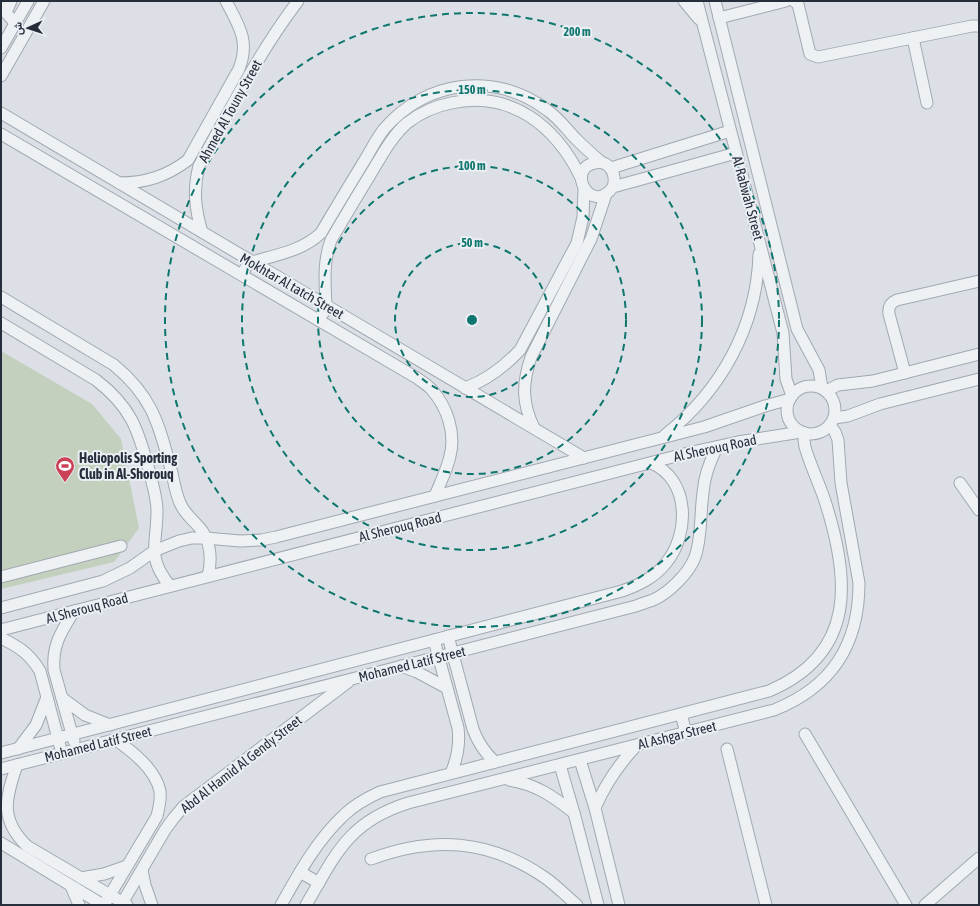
<svg xmlns="http://www.w3.org/2000/svg" width="980" height="906" viewBox="0 0 980 906" font-family="'Asap Condensed',Vazirmatn,sans-serif">
<style>
.park{fill:#c2d0bd}
.lines{fill:none;stroke-linecap:round;stroke-linejoin:round}
.minor-casing{stroke:#a2a7b0;stroke-width:13}
.minor{stroke:#eef1f4;stroke-width:11}
.ring{fill:none;stroke:#0f766e;stroke-width:2;stroke-dasharray:7 5}
.labels{text-anchor:middle;dominant-baseline:central;stroke-width:4;stroke-linejoin:round;paint-order:stroke}
.street-label{font-size:14px;fill:#262e3c;stroke:#ebeff4}
.poi-label{font-size:14px;font-weight:bold;fill:#262e3c;stroke:#ebeff4;text-anchor:start}
.centre{fill:#0f766e;stroke:#ebeff4;stroke-width:2}
.ring-label{font-size:12px;text-anchor:middle;font-weight:bold;fill:#0f766e;stroke:#ebeff4;stroke-width:4;stroke-linejoin:round;paint-order:stroke}
</style>
<rect width="100%" height="100%" fill="#dce0e6"/>
<path class="park" d="M1,351l91,53 29,35 18,89 -25,34 -113,27z"/>
<g class="lines">
<defs>
<g id="minor">
<path d="M684,1l15,18"/>
<path d="M697,1l86,332 3,46 6,17"/>
<path d="M715,1l82,328 22,41 3,18"/>
<path d="M794,1l4,3 12,50 8,3 154,-31h7"/>
<path d="M1,7l14,16"/>
<path d="M6,12l5,-11"/>
<path d="M719,18l67,-17"/>
<path d="M913,38l14,65"/>
<path d="M1,48l27,-47"/>
<path d="M1,76l43,-75"/>
<path d="M1,113l583,345"/>
<path d="M1,134l416,244c5,4 11,7 15,12 15,17 24,43 18,66 -3,14 -10,27 -15,40"/>
<path d="M611,168l119,-37"/>
<path d="M119,183c27,0 48,-7 69,-23l51,-91c11,-28 0,-43 -13,-68"/>
<path d="M613,187c4,-12 -3,-27 -18,-24 -30,5 -4,54 18,24l123,-34"/>
<path d="M202,232c-7,-23 -9,-43 -3,-66 31,-56 60,-114 99,-165"/>
<path d="M243,275c1,-6 3,-9 9,-13 24,-7 50,-11 69,-29 14,-24 28,-47 42,-70 7,-11 13,-24 21,-34 42,-49 111,-58 163,-19 12,8 20,20 30,30 8,8 16,15 24,22"/>
<path d="M1,297l113,68c40,33 45,61 58,108 2,10 4,21 8,30 4,10 12,16 19,24 12,13 13,33 9,49"/>
<path d="M318,320l6,-8 2,-7c-1,-22 -3,-44 5,-65 13,-22 26,-44 39,-65 11,-18 21,-38 37,-52 13,-10 29,-17 44,-20 60,-13 105,23 130,75"/>
<path d="M1,323l95,57c35,27 42,49 53,90 3,13 8,27 8,41 0,33 -11,46 13,75"/>
<path d="M905,373l-16,-59c-1,-7 1,-11 8,-14l82,-19"/>
<circle cx="811" cy="410" r="24"/>
<path d="M465,388c22,-8 39,-21 55,-38l57,-107 6,-26 1,-28"/>
<path d="M826,391l12,-6 35,-4 106,-27"/>
<path d="M834,418l14,-2 32,-12 99,-25"/>
<path d="M534,428c-12,-25 -12,-44 -3,-71l60,-118 15,-45"/>
<path d="M665,435c56,-44 92,-109 94,-181"/>
<path d="M960,483l19,27"/>
<path d="M1,577l120,-31"/>
<path d="M1,608l102,-27 27,-13 24,-17 25,-10 13,-3h14l34,3 21,-1 15,-3 428,-110 61,-21 25,-7"/>
<path d="M74,611c-13,21 -22,34 -20,59l20,71"/>
<path d="M1,630l691,-178 46,-10 63,-10"/>
<path d="M448,636l25,93c5,14 11,23 22,33"/>
<path d="M1,638c18,9 28,15 39,33l20,75"/>
<path d="M434,640l24,88c2,16 0,29 -7,45"/>
<path d="M401,666l16,6 30,16"/>
<path d="M62,698l23,17 25,10"/>
<path d="M681,714l5,19"/>
<path d="M805,734l101,171"/>
<path d="M18,749l18,-24 11,-28"/>
<path d="M727,749l39,156"/>
<path d="M1,753l621,-162c17,-6 32,-13 44,-28 24,-29 24,-84 -15,-100"/>
<path d="M580,760l15,48 24,97"/>
<path d="M17,765c-12,34 -17,55 10,81l100,59"/>
<path d="M560,765l14,48 24,92"/>
<path d="M1,769l635,-163c5,-2 11,-4 17,-6 16,-7 36,-27 42,-43 7,-20 5,-43 8,-64 1,-16 7,-32 14,-46"/>
<path d="M509,780c26,4 44,16 65,33"/>
<path d="M595,808c10,-23 23,-43 41,-62"/>
<path d="M1,843l102,62"/>
<path d="M371,859c62,-23 117,-20 173,18 12,8 22,19 33,28"/>
<path d="M142,870l3,15 7,20"/>
<path d="M300,872l19,11"/>
<path d="M81,878l23,-4 23,-8"/>
<path d="M71,886l8,19"/>
<path d="M104,905l53,-89c2,-8 4,-16 3,-25 -5,-22 -27,-39 -44,-51"/>
<path d="M121,905l44,-75 8,-11 10,-12 165,-125"/>
<path d="M281,905c18,-32 36,-65 63,-90 10,-10 23,-17 36,-23l389,-101c89,-38 81,-114 55,-193 -6,-17 -14,-34 -19,-51l-1,-7 1,-7"/>
<path d="M306,905c30,-51 42,-83 102,-102l366,-93c58,-23 85,-65 85,-127l-18,-100 -3,-43 -3,-8 -5,-7"/>
<path d="M925,905l54,-47"/>
</g>
</defs>
<use href="#minor" class="minor-casing"/>
<use href="#minor" class="minor"/>
</g>
<g class="ring">
<circle cx="472" cy="320" r="77"/>
<circle cx="472" cy="320" r="154"/>
<circle cx="472" cy="320" r="230"/>
<circle cx="472" cy="320" r="307"/>
</g>
<defs>
<symbol id="stadium-pin" viewBox="-11 -11 22 30"><path d="M0 17L-7.5 6A9.5 9.5 0 1 1 7.5 6Z" fill="#cb4157" stroke="#ebeff4"/><path d="M0-5a6.5 5 0 1 0 0 10a6.5 5 0 1 0 0-10ZM-3.5-1.8h7v3.6h-7Z" fill="#fff"/></symbol>
</defs>
<g fill-rule="evenodd">
<use href="#stadium-pin" x="54" y="455" width="22" height="30"/>
</g>
<g class="labels">
<g class="street-label">
<text transform="translate(230 111) rotate(-61)">Ahmed Al Touny Street</text>
<text transform="translate(748 198) rotate(75)">Al Rabwah Street</text>
<text transform="translate(292 286) rotate(30)">Mokhtar Al tatch Street</text>
<text transform="translate(715 448) rotate(-12)">Al Sherouq Road</text>
<text transform="translate(400 527) rotate(-14)">Al Sherouq Road</text>
<text transform="translate(87 608) rotate(-15)">Al Sherouq Road</text>
<text transform="translate(412 664) rotate(-14)">Mohamed Latif Street</text>
<text transform="translate(677 735) rotate(-14)">Al Ashgar Street</text>
<text transform="translate(98 744) rotate(-14)">Mohamed Latif Street</text>
<text transform="translate(241 764) rotate(-38)">Abd Al Hamid Al Gendy Street</text>
</g>
<g class="poi-label">
<text x="79" y="458">Heliopolis Sporting<tspan x="79" dy="16">Club in Al-Shorouq</tspan></text>
</g>
</g>
<circle cx="472" cy="320" r="6" class="centre"/>
<g class="ring-label">
<text x="577" y="36">200 m</text>
<text x="472" y="94">150 m</text>
<text x="472" y="170">100 m</text>
<text x="472" y="247">50 m</text>
</g>
<rect width="980" height="906" fill="none" stroke="#262e3c" stroke-width="4"/>
<g transform="translate(28 28) rotate(267)" stroke="#ebeff4" stroke-width="3" paint-order="stroke">
<path d="M0-3L7 15L0 10L-7 15Z" fill="#262e3c"/>
<text y="-6" font-size="11" font-weight="bold" text-anchor="middle" fill="#262e3c">ش</text>
</g>
</svg>
